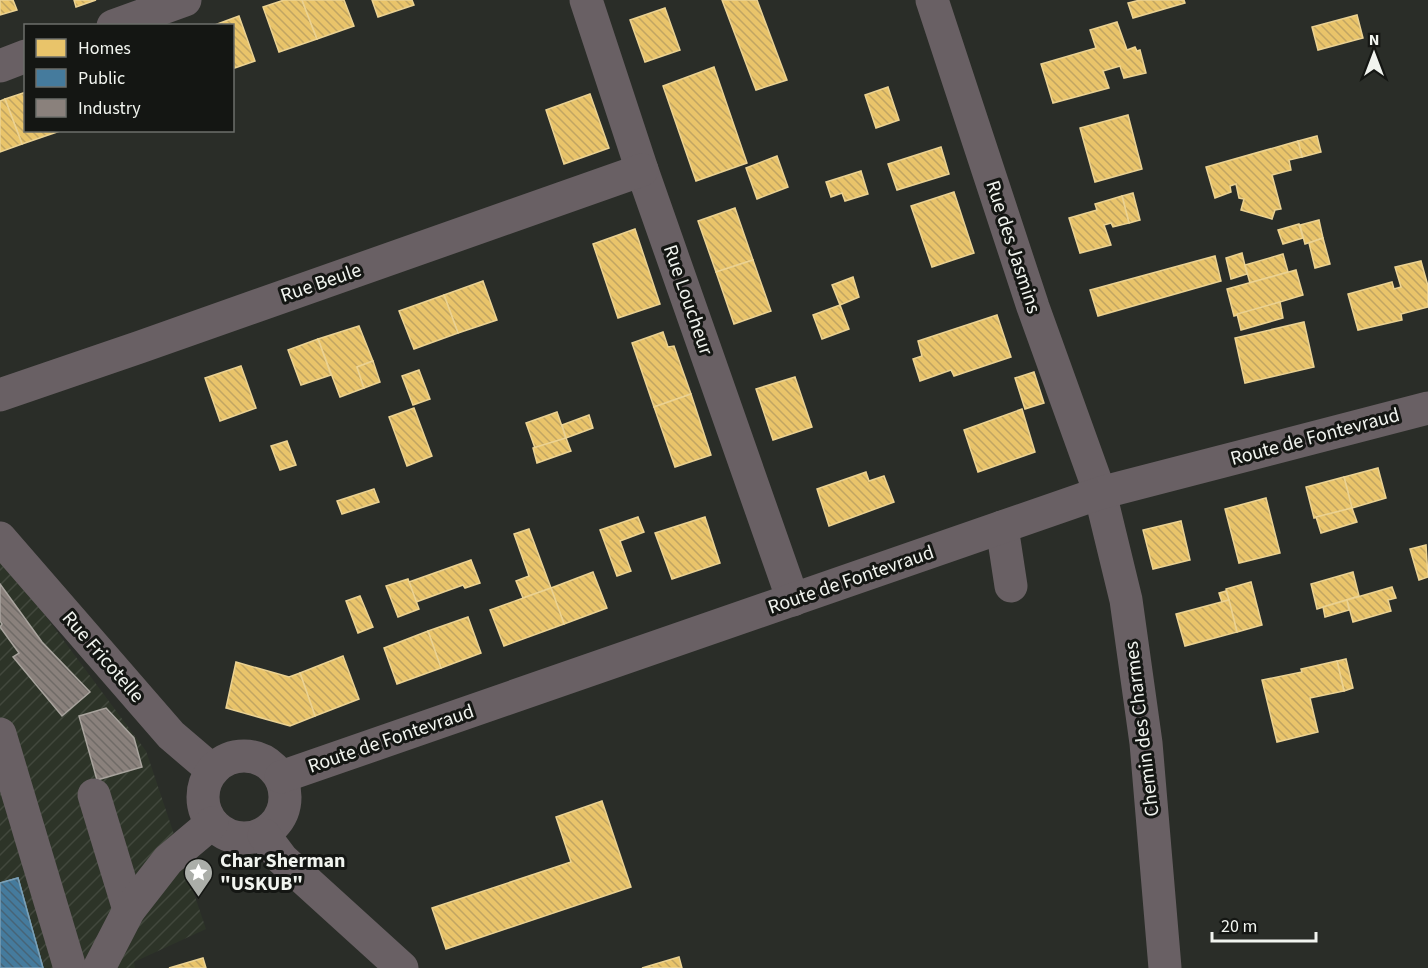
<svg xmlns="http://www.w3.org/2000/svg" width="1428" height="968" viewBox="0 0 1428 968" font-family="'Source Sans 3',sans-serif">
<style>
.industrial{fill:url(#industrial-furrows)}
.homes{fill:url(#homes-back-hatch);stroke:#ebd292;stroke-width:1.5}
.public{fill:url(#public-back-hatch);stroke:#799fb6;stroke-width:1.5}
.industry{fill:url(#industry-back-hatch);stroke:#a9a49e;stroke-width:1.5}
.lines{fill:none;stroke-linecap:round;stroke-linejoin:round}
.minor{stroke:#696064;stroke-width:33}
.labels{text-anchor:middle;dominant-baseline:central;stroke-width:6;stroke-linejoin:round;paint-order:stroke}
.street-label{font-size:20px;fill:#f1f4ef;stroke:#141613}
.poi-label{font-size:20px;font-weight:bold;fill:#f1f4ef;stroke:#141613;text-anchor:start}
</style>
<defs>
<pattern id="industrial-furrows" width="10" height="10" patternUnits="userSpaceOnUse" patternTransform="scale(1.5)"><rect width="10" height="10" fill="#2d3428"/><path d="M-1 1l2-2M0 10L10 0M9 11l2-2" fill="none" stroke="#42483d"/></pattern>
<pattern id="homes-back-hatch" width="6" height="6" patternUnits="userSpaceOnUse" patternTransform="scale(1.5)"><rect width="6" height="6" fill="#e9c46a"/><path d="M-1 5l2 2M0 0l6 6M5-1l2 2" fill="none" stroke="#c1a562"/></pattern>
<pattern id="public-back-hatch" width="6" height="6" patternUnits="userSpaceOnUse" patternTransform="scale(1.5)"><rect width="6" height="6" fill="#457b9d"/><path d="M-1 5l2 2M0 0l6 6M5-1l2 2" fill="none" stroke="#466477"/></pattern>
<pattern id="industry-back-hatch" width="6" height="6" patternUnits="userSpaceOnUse" patternTransform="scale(1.5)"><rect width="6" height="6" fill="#8a817c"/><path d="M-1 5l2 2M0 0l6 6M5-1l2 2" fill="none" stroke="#706b67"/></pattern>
</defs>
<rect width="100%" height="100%" fill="#2a2d28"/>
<path class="industrial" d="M0,555l146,196 60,178 -72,33 1,6h-135z"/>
<g class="homes">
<path d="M0,0h13l4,10 -17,5z"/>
<path d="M74,0h22l-20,7z"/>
<path d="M284,0h18l15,39 -38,13 -16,-45z"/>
<path d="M302,0h42l10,26 -37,13z"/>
<path d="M372,0h40l2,5 -36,12z"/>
<path d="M722,0h35l30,80 -31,10z"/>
<path d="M1140,0h44l1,3 -52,15 -5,-15z"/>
<path d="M665,8l15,42 -35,12 -15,-42z"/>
<path d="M1357,15l6,23 -45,12 -6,-23z"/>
<path d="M239,16l16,45 -23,8v-43h-20z"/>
<path d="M1117,22l10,28 8,-3 2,4 3,-1 6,23 -22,5 -4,-12 -17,5 6,17 -56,15 -12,-39 55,-16 -6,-18z"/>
<path d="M714,67l33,96 -51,18 -33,-95z"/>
<path d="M888,87l11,33 -23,8 -11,-33z"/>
<path d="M26,92v38l34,1 -38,13 -17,-45z"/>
<path d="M590,94l19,54 -45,16 -18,-54z"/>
<path d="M5,99l17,45 -22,8v-51z"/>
<path d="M1128,115l14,54 -47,13 -15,-54z"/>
<path d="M1317,136l4,16 -19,5 -4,-16z"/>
<path d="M1298,141l4,16 -13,3 2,10 -19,5 9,34 -6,1 -3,9 -31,-9 3,-11 -5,-1 -3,-14 -6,2 1,6 -16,6 -9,-31z"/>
<path d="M941,147l8,27 -52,16 -9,-26z"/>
<path d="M777,156l11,31 -31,12 -11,-31z"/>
<path d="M861,171l7,23 -23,7 -3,-8 -11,4 -5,-15z"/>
<path d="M954,192l20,61 -42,14 -21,-61z"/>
<path d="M1133,193l7,27 -11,3 -7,-27z"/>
<path d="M1122,196l7,27 -16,4 -2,-4 -7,2 7,20 -31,8 -11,-35 28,-8 -2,-6z"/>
<path d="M735,208l18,52 -37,12 -18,-51z"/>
<path d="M1319,220l4,18 -18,6 -5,-19z"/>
<path d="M1299,224l4,14 -20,6 -5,-14z"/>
<path d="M635,229l25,75 -42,14 -25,-74z"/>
<path d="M1323,238l7,26 -15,4 -6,-25z"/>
<path d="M1242,253l5,21 -16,5 -5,-21z"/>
<path d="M1283,254l5,18 -38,11 -5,-18z"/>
<path d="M1215,256l6,25 -123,35 -8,-26z"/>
<path d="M753,260l18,51 -37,13 -18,-52z"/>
<path d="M1421,261l7,25v21l-27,7 1,6 -44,10 -10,-36 44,-12 2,7 7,-2 -6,-20z"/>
<path d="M1296,270l7,25 -69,21 -7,-27z"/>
<path d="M853,277l6,20 -19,8 -8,-20z"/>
<path d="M483,281l14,39 -39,13 -14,-38z"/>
<path d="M444,295l14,38 -44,16 -15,-38z"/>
<path d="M1280,302l3,16 -42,12 -4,-16z"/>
<path d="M840,305l9,24 -27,10 -9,-24z"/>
<path d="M997,315l14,42 -57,19 -3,-6 -31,11 -7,-22 9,-3 -4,-15z"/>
<path d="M1304,322l10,45 -69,16 -10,-45z"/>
<path d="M359,326l14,35 -16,6 7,21 -24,9 -22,-58z"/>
<path d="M663,332l5,15 6,-1 17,48 -37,13 -22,-64z"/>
<path d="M318,339l13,36 -30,10 -13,-35z"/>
<path d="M373,361l7,21 -16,6 -7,-21z"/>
<path d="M241,366l15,42 -36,13 -15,-43z"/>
<path d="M419,370l11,29 -17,6 -11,-29z"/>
<path d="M1034,372l10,31 -19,6 -10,-31z"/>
<path d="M795,377l17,50 -39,13 -17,-51z"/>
<path d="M691,394l20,61 -36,12 -21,-60z"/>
<path d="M414,408l18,48 -25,10 -18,-49z"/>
<path d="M1022,409l13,43 -57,20 -14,-42z"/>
<path d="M557,412l9,26 -31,10 -9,-25z"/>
<path d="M589,415l4,13 -27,10 -4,-13z"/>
<path d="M566,438l5,13 -34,12 -4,-15z"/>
<path d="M287,441l9,24 -16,5 -9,-24z"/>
<path d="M1378,468l8,30 -34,10 -8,-31z"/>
<path d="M866,472l3,9 15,-5 10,26 -65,24 -12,-37z"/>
<path d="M1344,477l8,31 -38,10 -8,-31z"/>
<path d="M374,489l5,13 -37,12 -5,-13z"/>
<path d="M1266,498l14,55 -41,10 -14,-54z"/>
<path d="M1352,508l5,14 -36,11 -5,-16z"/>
<path d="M638,517l6,15 -24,9 11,30 -14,5 -17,-46z"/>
<path d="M705,517l15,46 -48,16 -17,-46z"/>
<path d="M1181,521l9,39 -37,9 -10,-39z"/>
<path d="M529,529l22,59 -28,10 -7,-17 13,-5 -15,-42z"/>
<path d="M1426,545l2,32 -9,3 -9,-31z"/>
<path d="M471,560l9,23 -15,5 -2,-3 -47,17 -7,-20z"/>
<path d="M593,572l14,36 -43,16 -13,-36z"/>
<path d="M1353,572l6,24 -42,13 -6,-25z"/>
<path d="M408,579l11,30 -21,8 -12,-31z"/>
<path d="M1251,582l11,43 -25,7 -11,-43z"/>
<path d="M1392,587l4,11 -8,2 3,11 -38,11 -6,-22z"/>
<path d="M551,588l13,36 -60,22 -14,-36z"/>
<path d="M1226,591l3,9 -7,2 -3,-9z"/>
<path d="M360,596l13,31 -15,6 -12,-32z"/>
<path d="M1229,600l8,32 -52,14 -9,-32z"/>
<path d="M1347,600l2,10 -24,7 -2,-10z"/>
<path d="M468,617l13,36 -40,15 -13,-37z"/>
<path d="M428,631l13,37 -44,16 -13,-36z"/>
<path d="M343,656l16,43 -44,17 -15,-43z"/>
<path d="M1346,659l7,29 -9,3 -7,-30z"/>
<path d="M1337,661l7,30 -34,7 8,34 -41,10 -15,-62 40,-8 -1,-3z"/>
<path d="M236,662l53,15 11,-4 15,43 -25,10 -64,-18z"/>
<path d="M602,801l29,86 -185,62 -14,-41 139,-46 -15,-45z"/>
<path d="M679,957l3,11h-40z"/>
<path d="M203,958l3,10h-37z"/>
</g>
<g class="public">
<path d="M18,878l25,90h-43v-85z"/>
<path d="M18,878l25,90h-43v-85z"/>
</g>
<g class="industry">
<path d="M0,584l42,58 48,50 -28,24 -49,-59 6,-4 -19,-26 2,-3 -2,-3z"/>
<path d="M106,708l28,30 8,29 -45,13 -18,-64z"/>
</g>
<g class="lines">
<g class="minor">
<path d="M586,0l56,170 151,430"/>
<path d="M932,0l101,307 67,186 26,107 20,143 19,225"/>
<path d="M113,26l72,-26"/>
<path d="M0,66l26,-10"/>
<path d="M0,395l140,-48 502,-177"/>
<path d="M1002,527l9,59"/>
<path d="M0,538l171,197 41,35"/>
<path d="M0,734l70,234"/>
<circle cx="244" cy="797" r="41"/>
<path d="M281,777l819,-284 328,-85"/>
<path d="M94,795l35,115"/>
<path d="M264,835l18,24 120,109"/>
<path d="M99,968l30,-58 39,-50 44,-37"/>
</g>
</g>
<defs>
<symbol id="sight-pin" viewBox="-11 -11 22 30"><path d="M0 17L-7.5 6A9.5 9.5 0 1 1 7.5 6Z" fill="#abaea9" stroke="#141613"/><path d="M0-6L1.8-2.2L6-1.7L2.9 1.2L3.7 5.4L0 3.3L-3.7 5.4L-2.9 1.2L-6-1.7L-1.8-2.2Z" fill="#fff"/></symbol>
</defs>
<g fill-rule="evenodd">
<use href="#sight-pin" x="182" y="856" width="33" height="45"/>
</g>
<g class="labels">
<g class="street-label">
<text transform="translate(1013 247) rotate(72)">Rue des Jasmins</text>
<text transform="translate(321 283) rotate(-19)">Rue Beule</text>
<text transform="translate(688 300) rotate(71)">Rue Loucheur</text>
<text transform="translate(1315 437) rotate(-15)">Route de Fontevraud</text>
<text transform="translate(851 580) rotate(-19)">Route de Fontevraud</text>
<text transform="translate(103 657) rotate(49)">Rue Fricotelle</text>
<text transform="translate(1142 729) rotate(-97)">Chemin des Charmes</text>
<text transform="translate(391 739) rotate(-19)">Route de Fontevraud</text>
</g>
<g class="poi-label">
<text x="220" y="861">Char Sherman<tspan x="220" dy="23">"USKUB"</tspan></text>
</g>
</g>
<rect x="24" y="24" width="210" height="108" fill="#141613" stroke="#6c6f6b" stroke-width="1.5"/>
<rect x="36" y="39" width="30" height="18" fill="#e9c46a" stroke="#6c6f6b" stroke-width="1.5"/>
<text x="78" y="54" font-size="18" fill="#f1f4ef">Homes</text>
<rect x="36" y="69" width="30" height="18" fill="#457b9d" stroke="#6c6f6b" stroke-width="1.5"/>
<text x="78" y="84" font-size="18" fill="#f1f4ef">Public</text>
<rect x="36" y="99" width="30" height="18" fill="#8a817c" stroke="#6c6f6b" stroke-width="1.5"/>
<text x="78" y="114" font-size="18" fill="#f1f4ef">Industry</text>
<g transform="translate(1374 54)" stroke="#141613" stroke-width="4.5" paint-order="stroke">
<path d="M0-4.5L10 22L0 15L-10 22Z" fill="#f1f4ef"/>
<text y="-9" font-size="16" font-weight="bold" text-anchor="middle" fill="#f1f4ef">N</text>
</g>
<path d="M1212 932v9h104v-9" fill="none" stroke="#f1f4ef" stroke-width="3"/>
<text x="1221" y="932" font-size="18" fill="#f1f4ef" stroke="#141613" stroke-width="4.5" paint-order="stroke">20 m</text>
</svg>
